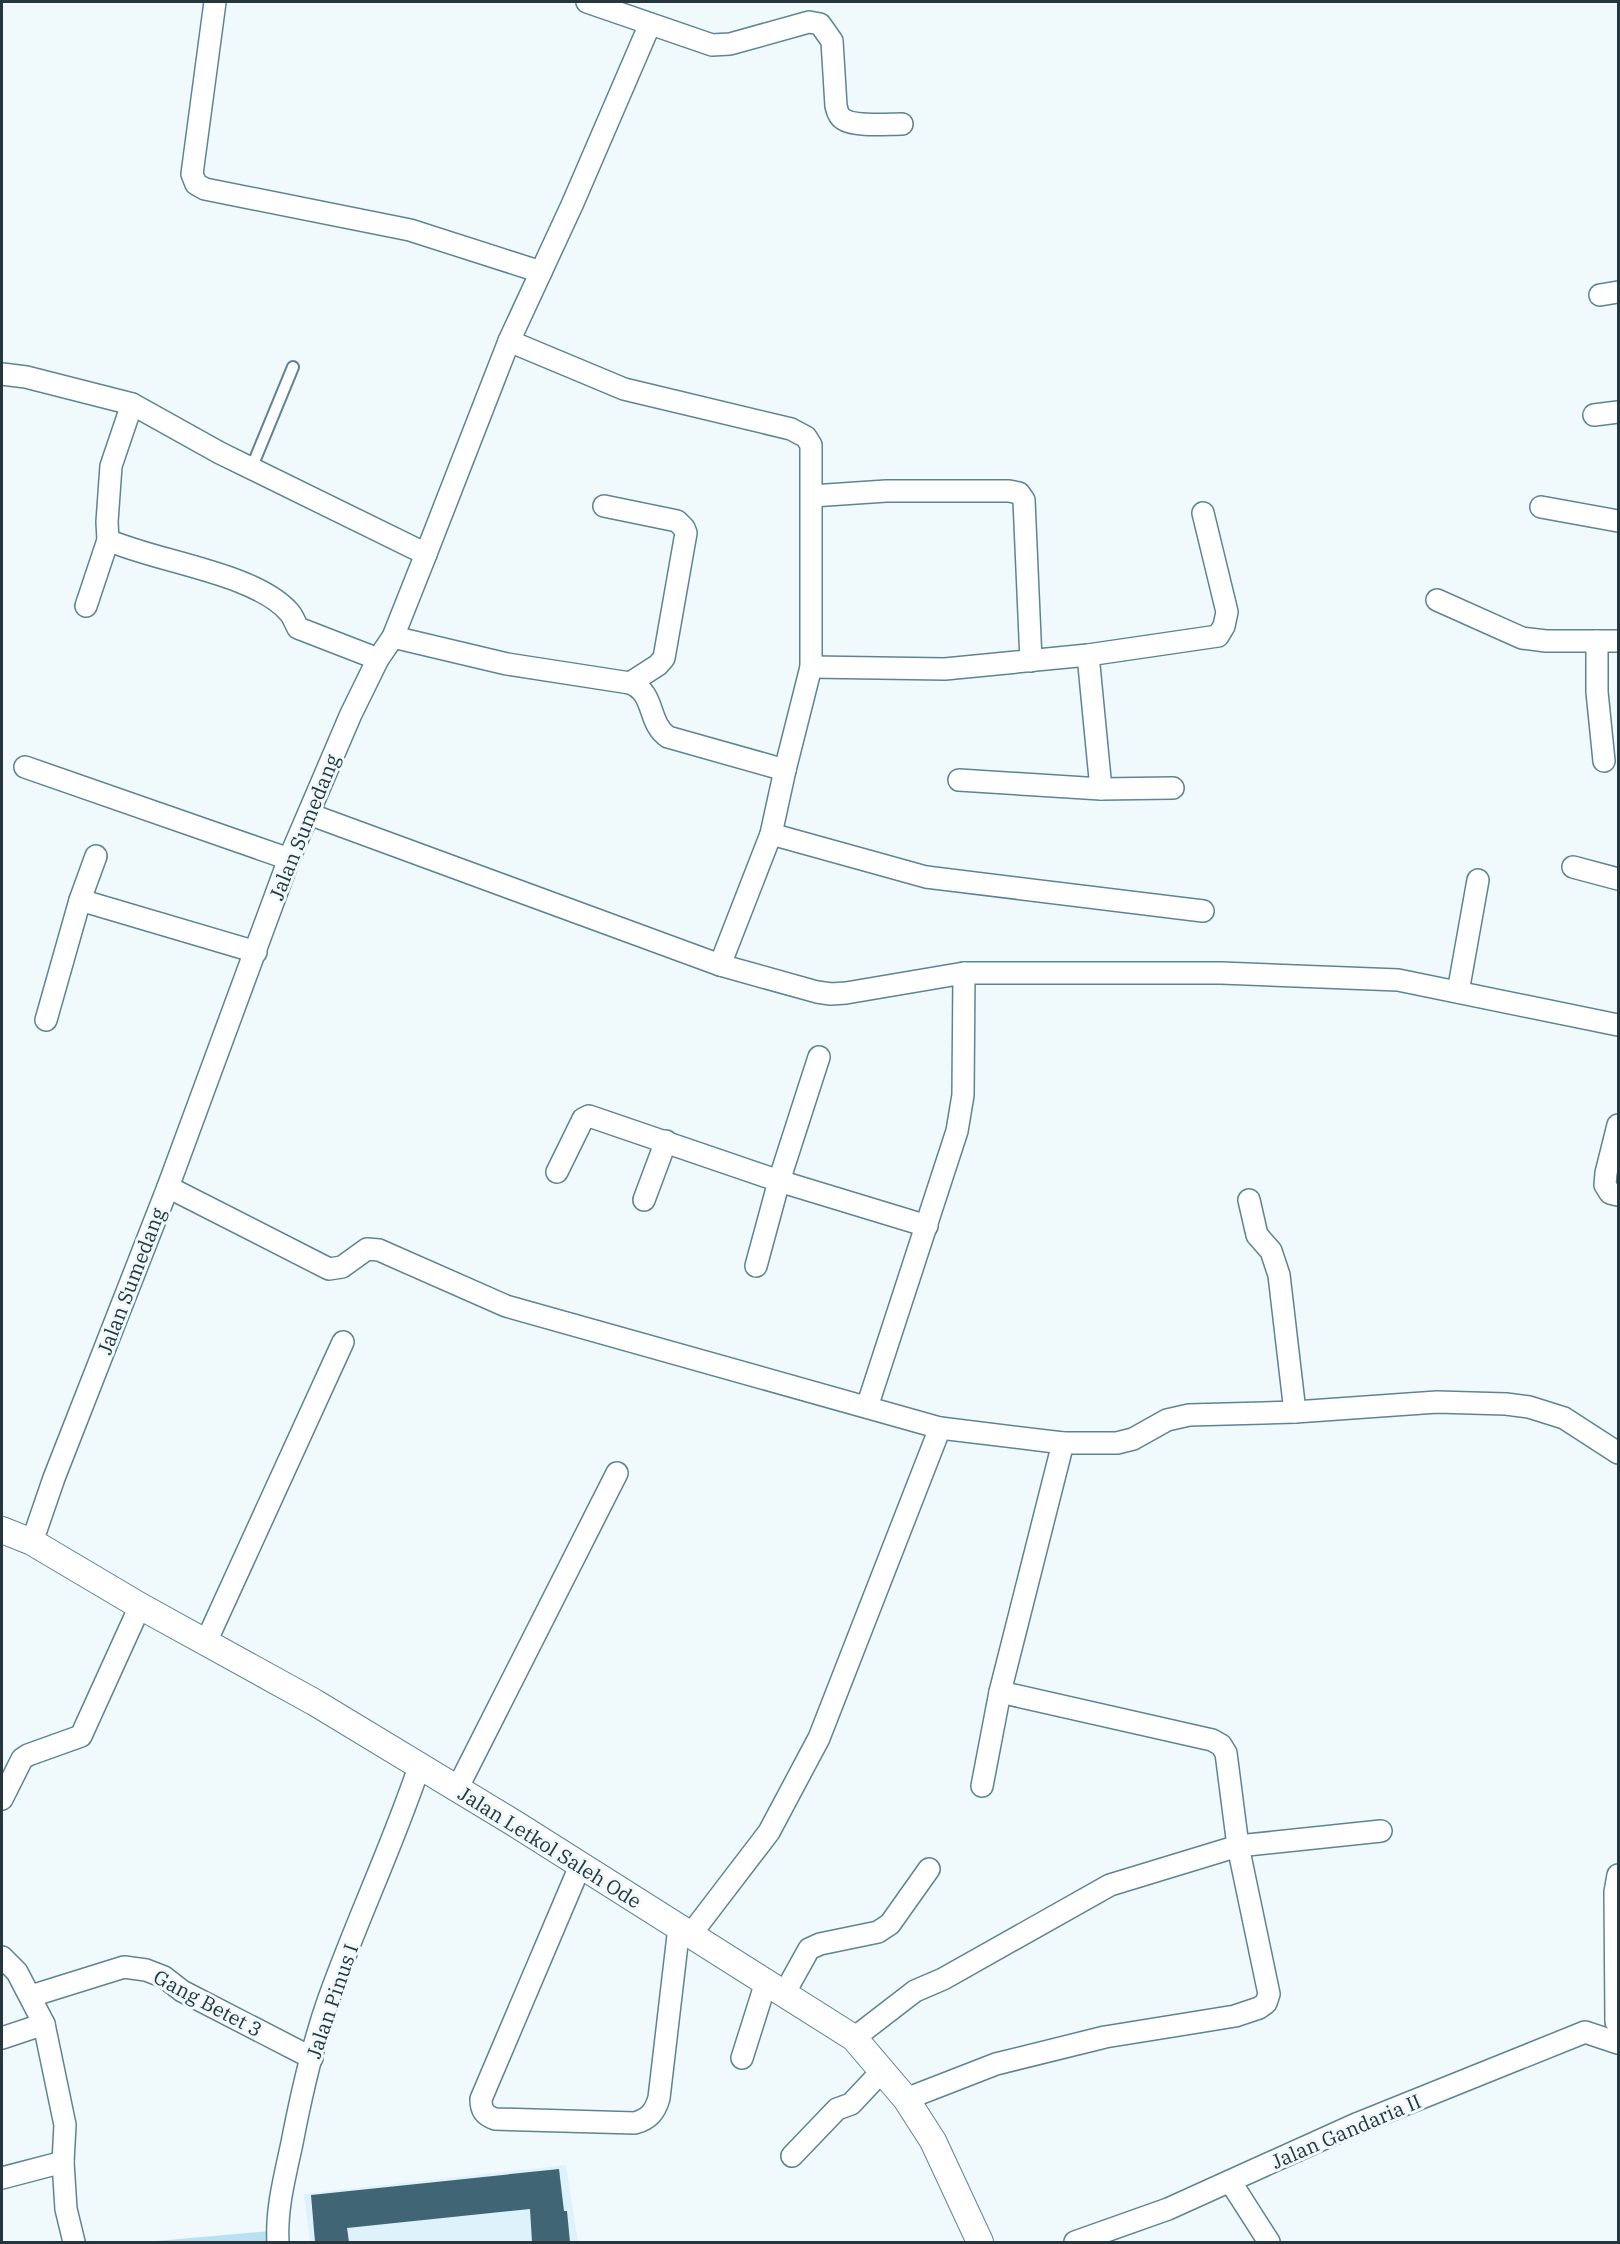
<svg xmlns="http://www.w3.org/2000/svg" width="1620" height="2244" viewBox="0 0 1620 2244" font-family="'IBM Plex Serif',serif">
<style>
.built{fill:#def2fb}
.green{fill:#b8e2f3}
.building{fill:#406676}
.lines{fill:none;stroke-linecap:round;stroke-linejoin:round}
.service-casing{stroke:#5d8494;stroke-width:14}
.minor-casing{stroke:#5d8494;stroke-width:24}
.tertiary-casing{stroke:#5d8494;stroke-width:28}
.service{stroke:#fff;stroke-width:10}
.minor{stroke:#fff;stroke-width:21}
.tertiary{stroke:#fff;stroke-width:26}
.labels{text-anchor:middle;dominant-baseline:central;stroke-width:6;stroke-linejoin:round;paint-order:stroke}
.street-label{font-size:20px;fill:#25363d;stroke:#f0f9fc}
</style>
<rect width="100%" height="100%" fill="#f0f9fc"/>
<path class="built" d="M566,2165l12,77h-268l-6,-48z"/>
<path class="green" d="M270,2231l1,11h-126z"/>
<path class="building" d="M559,2169l5,42h3l3,31h-38l-2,-33 -183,19 2,14h-34l-4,-47z"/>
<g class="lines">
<defs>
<path id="service" d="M251,469l42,-102"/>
<g id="minor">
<path d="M215,2l-23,172 4,10 9,5 205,41 131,42"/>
<path d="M587,2l125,43 18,-1 79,-22 11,2 12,17 4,65c1,4 2,10 7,13 11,8 44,5 59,5"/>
<path d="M1600,295l18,-3"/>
<path d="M509,341l115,48 167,40 15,8 5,8v222l-26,103 -14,64 -51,131"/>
<path d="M2,374l24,3 106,27 88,49 206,101 -33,83 -15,22 -27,55 -62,145 -121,328 -114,291 -22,64"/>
<path d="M132,404l-21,62 -4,56 1,18c49,22 147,33 181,72 4,4 6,11 9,16l80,31"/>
<path d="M1594,415l24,-3"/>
<path d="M812,496l74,-5h123l10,2 5,7 7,161"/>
<path d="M604,506l73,15 7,7 2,5 -22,125 -6,7 -28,18"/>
<path d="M1541,507l77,14"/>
<path d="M426,554l83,-213 63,-136 78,-181"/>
<path d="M1437,600l85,38 24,3h72"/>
<path d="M86,606l22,-66"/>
<path d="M393,637l114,27 123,19c26,10 17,40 38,54l117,33"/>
<path d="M1597,641v51l7,69"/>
<path d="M1088,655l13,134"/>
<path d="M811,667l134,2 143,-14 130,-19 6,-10 3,-14 -24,-99"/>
<path d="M25,767l264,92"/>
<path d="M959,780l142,9 72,-1"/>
<path d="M309,814l411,151 97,27 14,2 15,-1 118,-20h257l177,7 220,45"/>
<path d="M771,834l155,43 277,34"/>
<path d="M1573,867l45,12"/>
<path d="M80,900l16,-44"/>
<path d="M1458,992l20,-112"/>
<path d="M46,1020l34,-120 176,52"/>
<path d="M1618,1125l-12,48 -1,12 5,8 8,2"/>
<path d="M557,1172l26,-53 6,-3 190,65 148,45"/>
<path d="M168,1187l161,82 13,-2 25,-18 12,1 127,56 434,122 123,15h54l16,-4 34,-19 22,-5 106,-3 142,-10 69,2 23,3 35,11 54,35"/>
<path d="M644,1200l22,-59"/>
<path d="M1249,1200l8,35 14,16 8,24 16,137"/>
<path d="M756,1266l23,-85 40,-124"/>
<path d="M867,1407l90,-276 6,-36 1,-122"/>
<path d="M206,1642l137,-300"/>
<path d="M982,1786l18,-94"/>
<path d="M457,1789l160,-316"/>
<path d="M2,1799l20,-40 6,-4 53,-19 59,-130"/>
<path d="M580,1866l-99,233c0,11 3,16 14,20l140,4c14,-4 20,-11 24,-25l20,-171"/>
<path d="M691,1934l78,-102 50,-94 121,-310"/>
<path d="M2,1957l15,15 27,52 21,101 -2,37 3,47 8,33"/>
<path d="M784,1994l25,-45 11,-5 58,-12 12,-8 39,-55"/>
<path d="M31,1996l93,-29 22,3 18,7 18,14 130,67"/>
<path d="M1616,2022l-1,-130 3,-17"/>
<path d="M2,2038l42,-14"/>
<path d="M854,2038l61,-47 28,-12 167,-94 128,-39 143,-15"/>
<path d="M742,2058l24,-76"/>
<path d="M906,2099l90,-35 109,-27 130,-21 24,-8 7,-5 3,-9 -31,-148 -12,-93 -5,-8 -9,-5 -212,-48 63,-249"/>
<path d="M792,2156l45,-47 14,-5 32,-34"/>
<path d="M2,2178l61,-16"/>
<path d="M1230,2181l39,61"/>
<path d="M278,2242c-2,-33 7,-66 14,-99 9,-47 20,-96 36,-142 28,-79 64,-154 91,-234"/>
<path d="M1075,2242l93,-33 186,-84 231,-93 33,11"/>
</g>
<path id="tertiary" d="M2,1530l30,12 108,64 174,96 200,121 340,215 52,61 27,42 47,101"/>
</defs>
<use href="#service" class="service-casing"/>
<use href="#minor" class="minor-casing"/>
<use href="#tertiary" class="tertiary-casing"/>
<use href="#service" class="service"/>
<use href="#minor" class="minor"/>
<use href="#tertiary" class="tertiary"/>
</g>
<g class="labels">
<g class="street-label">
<text transform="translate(304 827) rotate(-68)">Jalan Sumedang</text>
<text transform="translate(131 1281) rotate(-69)">Jalan Sumedang</text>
<text transform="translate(550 1847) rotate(32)">Jalan Letkol Saleh Ode</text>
<text transform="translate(332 2001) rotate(-71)">Jalan Pinus I</text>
<text transform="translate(208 2003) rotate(28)">Gang Betet 3</text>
<text transform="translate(1346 2131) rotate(-23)">Jalan Gandaria II</text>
</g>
</g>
<rect width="1620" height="2244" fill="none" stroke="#25363d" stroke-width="6"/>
</svg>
